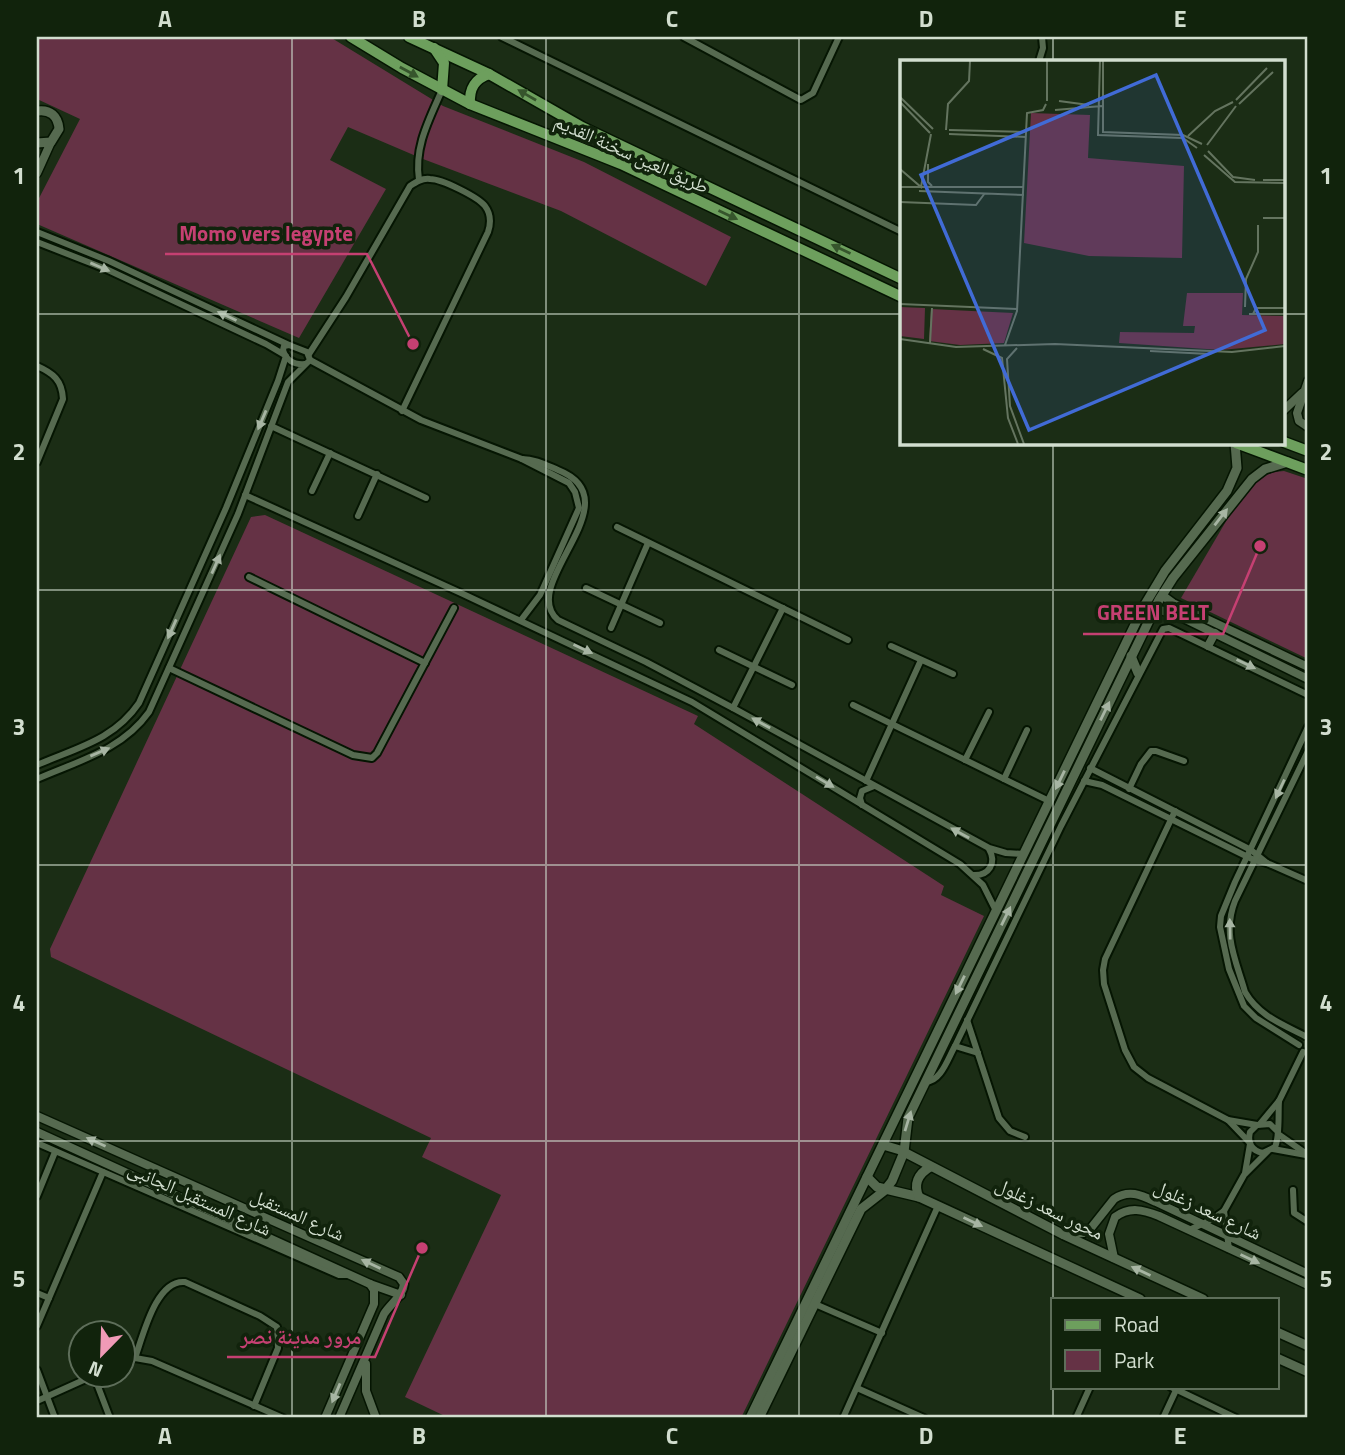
<svg xmlns="http://www.w3.org/2000/svg" width="1345" height="1455" viewBox="0 0 1345 1455" font-family="'Titillium Web','Noto Naskh Arabic',sans-serif">
<style>
.green{fill:#653245}
.lines{fill:none;stroke-linecap:round;stroke-linejoin:round}
.minor-casing{stroke:#051502;stroke-width:10}
.tertiary-casing{stroke:#051502;stroke-width:11}
.secondary-casing{stroke:#051502;stroke-width:12}
.primary-casing{stroke:#051502;stroke-width:13}
.minor{stroke:#566a50;stroke-width:6}
.tertiary{stroke:#566a50;stroke-width:8}
.secondary{stroke:#566a50;stroke-width:9}
.primary{stroke:#6d9f5d;stroke-width:10}
.oneway{fill:#36552c}
.oneway2{fill:#a7b5a3}
.grid{fill:none;stroke:#d2decf;stroke-width:2;stroke-opacity:0.55}
.labels{text-anchor:middle;dominant-baseline:central;stroke-width:7;stroke-linejoin:round;paint-order:stroke}
.street-label{font-size:19px;fill:#d2decf;stroke:#11230c}
.inset-road{fill:none;stroke:#64745f;stroke-width:2}
.view{fill:#416bd6;fill-opacity:0.15;stroke:#416bd6;stroke-width:3.5}
.inset-edge{fill:none;stroke:#d2decf;stroke-width:3.5}
.leader{fill:none;stroke:#c54072;stroke-width:2.5}
.callout-dot{fill:#c54072;stroke:#11230c;stroke-width:2.5}
.callout-label{font-size:21px;text-anchor:middle;font-weight:bold;fill:#c54072;stroke:#11230c;stroke-width:7;stroke-linejoin:round;paint-order:stroke}
.neatline{fill:none;stroke:#d2decf;stroke-width:2.5}
.grid-label{font-size:23px;text-anchor:middle;font-weight:bold;fill:#d2decf}
</style>
<rect width="100%" height="100%" fill="#1b2d15"/>
<g class="green">
<path d="M37,37h293l113,69 141,56 147,75 -25,49 -145,-75 -138,-52 -75,-32 -18,33 56,29 -87,149 -262,-114v-22l43,-83 -43,-20z"/>
<path d="M1284,471l24,8v180l-127,-61 61,-104 22,-18 10,-4z"/>
<path d="M265,515l433,201 -4,8 250,162 -3,9 43,21 -243,502h-292l-44,-21 96,-202 -79,-38 9,-19 -380,-181 -1,-8 201,-432z"/>
</g>
<g class="lines">
<defs>
<g id="minor">
<path d="M502,37l400,195"/>
<path d="M684,37l117,63 12,-7 26,-56"/>
<path d="M1039,61l4,-13 -1,-11"/>
<path d="M419,180c-5,-33 10,-60 23,-90"/>
<path d="M37,232l72,29 180,84"/>
<path d="M37,242l69,27 160,75 17,10"/>
<path d="M309,354l37,-57 64,-111c6,-4 12,-8 20,-7 12,0 48,18 55,27 6,8 6,17 3,26l-86,179"/>
<path d="M310,360l111,60 101,39 47,24 6,9 4,16 -39,87 -19,25"/>
<path d="M37,366c16,7 25,14 26,33l-26,63"/>
<path d="M271,426l155,72"/>
<path d="M522,459c13,0 24,6 36,11 78,31 -42,114 0,150l88,42 87,46 256,140 17,5 18,1"/>
<path d="M312,491l18,-38"/>
<path d="M245,495l216,98 231,109 268,162 23,21 13,26"/>
<path d="M358,516l19,-42"/>
<path d="M617,527l231,113"/>
<path d="M249,577l176,86"/>
<path d="M586,588l74,35"/>
<path d="M611,628l37,-85"/>
<path d="M891,646l62,28"/>
<path d="M719,650l73,35"/>
<path d="M169,668l184,87 19,3 5,-5 77,-145"/>
<path d="M853,705l196,96"/>
<path d="M733,708l50,-100"/>
<path d="M965,760l24,-48"/>
<path d="M37,765c39,-17 77,-25 102,-62l87,-195 52,-127 8,-25"/>
<path d="M1090,768l161,82 16,13"/>
<path d="M37,779c41,-18 85,-29 112,-67l89,-198 50,-132 22,-22 -3,-8 -18,-7 -5,1 -1,4c3,10 11,15 22,14"/>
<path d="M1004,779l23,-49"/>
<path d="M866,781l55,-121"/>
<path d="M1084,781l18,4 152,75 13,3 41,18"/>
<path d="M1129,789l12,-25 10,-13h5l28,10"/>
<path d="M862,805l-2,-7 2,-7 12,-5"/>
<path d="M1175,811l-70,148 -2,11 1,14 21,66 9,17 14,11 80,42 22,23"/>
<path d="M973,875c16,1 24,-12 16,-26"/>
<path d="M967,1020l32,98 11,13 15,6"/>
<path d="M1305,1036c-23,-12 -46,-20 -60,-44 -9,-32 -23,-58 -10,-91l73,-150"/>
<path d="M1299,1045l-43,-27 -12,-12 -15,-37 -9,-42 1,-11 14,-34 73,-155"/>
<path d="M955,1046l23,7"/>
<path d="M925,1082c16,0 23,-24 30,-36l106,-220 102,-197 6,-1 139,67"/>
<path d="M1228,1120l29,5"/>
<path d="M1260,1124l19,-23 24,-49"/>
<path d="M1277,1131l-7,-7 -13,1 -7,7c-3,11 2,19 13,21l12,-6c5,-11 3,-33 4,-46"/>
<path d="M1278,1134l30,21"/>
<path d="M37,1143l302,132h11"/>
<path d="M1273,1149l33,6"/>
<path d="M1245,1173l5,-29"/>
<path d="M1293,1190l1,23 14,9"/>
<path d="M37,1196l18,-44"/>
<path d="M1224,1211l5,38"/>
<path d="M1189,1230l22,-10 13,-9 20,-36 23,-23"/>
<path d="M37,1293l12,5"/>
<path d="M815,1304l67,29"/>
<path d="M37,1326l66,-154"/>
<path d="M135,1358c8,-22 21,-79 50,-76l75,34 17,11 1,21 -24,58"/>
<path d="M122,1364l13,-6 17,3 131,57"/>
<path d="M37,1370l18,48"/>
<path d="M94,1376l16,42"/>
<path d="M1171,1387l65,31"/>
<path d="M857,1388l67,30"/>
<path d="M37,1401l60,-27"/>
<path d="M843,1418l95,-212"/>
<path d="M1076,1418l14,-31"/>
<path d="M1163,1418l14,-30"/>
</g>
<g id="tertiary">
<path d="M37,173l14,-31"/>
<path d="M1308,381l-11,32 2,8 9,6"/>
<path d="M1284,410l18,-17"/>
<path d="M1162,595l11,8 135,64"/>
<path d="M1154,609l19,4 135,66"/>
<path d="M1208,646l7,-13"/>
<path d="M37,1116l362,161 5,7c-1,12 -14,20 -20,30l-45,104"/>
<path d="M37,1132l333,152 4,6v14l-49,114"/>
<path d="M1064,1235l19,-2 8,-5 23,-29c15,-10 27,-4 42,3l152,72"/>
<path d="M1114,1258l-5,-24 6,-17c15,-11 28,-7 44,-1l149,69"/>
<path d="M370,1284l31,11"/>
<path d="M366,1364v27l10,27"/>
</g>
<g id="secondary">
<path d="M37,111c13,-2 21,5 22,18l-8,13 -14,1"/>
<path d="M1131,656l7,17"/>
<path d="M883,1145l17,5 164,85 139,64"/>
<path d="M867,1177l10,10 42,10 221,102"/>
<path d="M919,1197c-6,-13 -1,-23 11,-30"/>
<path d="M1277,1332l31,14"/>
<path d="M1277,1358l31,14"/>
<path d="M750,1418l394,-812 21,-35 62,-80 10,-23 -2,-25"/>
<path d="M759,1418l102,-209 23,-18 8,-10 12,-29 4,-34 251,-518 14,-22 79,-99 13,-10 23,-7"/>
</g>
<g id="primary">
<path d="M351,37l51,31 68,36 151,60 281,133"/>
<path d="M409,37l80,37 93,53 320,152"/>
<path d="M434,48l10,15 -2,27"/>
<path d="M470,104c-1,-16 5,-25 19,-30"/>
<path d="M1284,442l24,9"/>
<path d="M1236,443l72,27"/>
</g>
</defs>
<use href="#minor" class="minor-casing"/>
<use href="#tertiary" class="tertiary-casing"/>
<use href="#secondary" class="secondary-casing"/>
<use href="#primary" class="primary-casing"/>
<use href="#minor" class="minor"/>
<use href="#tertiary" class="tertiary"/>
<use href="#secondary" class="secondary"/>
<use href="#primary" class="primary"/>
</g>
<defs><path id="oneway-solid" d="M-6-.8H1V-3.2L6.5 0L1 3.2V.8H-6Z" transform="scale(1.75)"/></defs>
<g class="oneway">
<use href="#oneway-solid" transform="translate(409 72) rotate(29)"/>
<use href="#oneway-solid" transform="translate(527 95) rotate(-150)"/>
<use href="#oneway-solid" transform="translate(728 215) rotate(25)"/>
<use href="#oneway-solid" transform="translate(841 249) rotate(-155)"/>
</g>
<g class="oneway2">
<use href="#oneway-solid" transform="translate(100 267) rotate(23)"/>
<use href="#oneway-solid" transform="translate(227 316) rotate(-155)"/>
<use href="#oneway-solid" transform="translate(262 420) rotate(113)"/>
<use href="#oneway-solid" transform="translate(1221 517) rotate(-52)"/>
<use href="#oneway-solid" transform="translate(216 564) rotate(-66)"/>
<use href="#oneway-solid" transform="translate(172 629) rotate(114)"/>
<use href="#oneway-solid" transform="translate(583 649) rotate(25)"/>
<use href="#oneway-solid" transform="translate(1246 664) rotate(26)"/>
<use href="#oneway-solid" transform="translate(1105 711) rotate(-64)"/>
<use href="#oneway-solid" transform="translate(761 723) rotate(-151)"/>
<use href="#oneway-solid" transform="translate(100 752) rotate(-23)"/>
<use href="#oneway-solid" transform="translate(1060 780) rotate(116)"/>
<use href="#oneway-solid" transform="translate(825 782) rotate(31)"/>
<use href="#oneway-solid" transform="translate(1280 789) rotate(115)"/>
<use href="#oneway-solid" transform="translate(960 833) rotate(-151)"/>
<use href="#oneway-solid" transform="translate(1006 916) rotate(-64)"/>
<use href="#oneway-solid" transform="translate(1230 929) rotate(-91)"/>
<use href="#oneway-solid" transform="translate(960 985) rotate(116)"/>
<use href="#oneway-solid" transform="translate(908 1121) rotate(-73)"/>
<use href="#oneway-solid" transform="translate(96 1142) rotate(-156)"/>
<use href="#oneway-solid" transform="translate(973 1222) rotate(25)"/>
<use href="#oneway-solid" transform="translate(1250 1259) rotate(25)"/>
<use href="#oneway-solid" transform="translate(371 1264) rotate(-155)"/>
<use href="#oneway-solid" transform="translate(1141 1271) rotate(-155)"/>
<use href="#oneway-solid" transform="translate(336 1393) rotate(113)"/>
</g>
<path class="grid" d="M292,37v1381M546,37v1381M799,37v1381M1053,37v24M37,314h865M1284,314h24M1053,443v856M37,590h1271M37,865h1271M37,1141h1271M1053,1387v31"/>
<g class="labels">
<g class="street-label">
<text transform="translate(632 153) rotate(24)">طريق العين سخنة القديم</text>
<text transform="translate(200 1198) rotate(24)">شارع المستقبل الجانبى</text>
<text transform="translate(1050 1208) rotate(26)">محور سعد زغلول</text>
<text transform="translate(1208 1209) rotate(25)">شارع سعد زغلول</text>
<text transform="translate(298 1214) rotate(24)">شارع المستقبل</text>
</g>
</g>
<g transform="translate(900 60)">
<rect width="385" height="385" fill="#1b2d15"/>
<path d="M131,53l59,2 -2,43 96,8 -2,92 -93,-2 -65,-13zM287,233h56l-1,22 43,1v28l-64,6 -102,-7 1,-11 74,1 1,-7h-12zM0,247l25,1 -1,31 -24,-3zM31,249l82,4 -9,30 -44,2 -31,-4z" fill="#653245"/>
<path class="inset-road" d="M200,1l-2,74 85,3 14,10M203,1v71l80,3 19,9M0,37l33,32M336,40l31,-32M147,41v-40M159,41l30,4M0,42l30,31M339,44l34,-32M155,50l47,-4M46,70l2,-26 21,-23 1,-20M49,70l76,2M49,74l77,3M288,76l27,-25 18,-9M307,85l29,-39M308,91l25,26 22,3M304,95l31,27 50,1M28,104v18l4,4M0,109l21,18 10,-53M363,120h22M0,127h123M19,131l105,4M0,142l76,3 9,-12M363,158h22M0,244l117,5M345,247l1,-28 12,-27v-27M349,254h36M353,254l3,-6h29M0,279l56,8 99,-3 177,8 53,-6M30,283l2,-35M105,285l12,-34 10,-198 16,-3 3,-6M117,288l-10,11 3,47 14,38M83,289l19,9 6,60 10,26M250,291l59,3"/>
<path class="view" d="M256,15l109,255 -236,100 -108,-255z"/>
<rect width="385" height="385" class="inset-edge"/>
</g>
<path class="leader" d="M413 344L367 254H165M1260 546L1223 634H1083M422 1248L375 1357H227"/>
<g class="callout-dot">
<circle cx="413" cy="344" r="7"/>
<circle cx="1260" cy="546" r="7"/>
<circle cx="422" cy="1248" r="7"/>
</g>
<g class="callout-label">
<text x="266" y="241">Momo vers legypte</text>
<text x="1153" y="620">GREEN BELT</text>
<text x="301" y="1344">مرور مدينة نصر</text>
</g>
<rect width="1345" height="1455" fill="none" stroke="#11230c" stroke-width="77"/>
<rect x="1051" y="1298" width="228" height="91" fill="#11230c" stroke="#5e6e5a" stroke-width="2"/>
<rect x="1065" y="1320" width="35" height="10" fill="#6d9f5d" stroke="#5e6e5a" stroke-width="2"/>
<text x="1114" y="1332" font-size="21" fill="#d2decf">Road</text>
<rect x="1065" y="1350" width="35" height="21" fill="#653245" stroke="#5e6e5a" stroke-width="2"/>
<text x="1114" y="1368" font-size="21" fill="#d2decf">Park</text>
<g transform="translate(102 1354) rotate(203)"><circle r="33" fill="#11230c" stroke="#5e6e5a" stroke-width="2"/>
<path d="M0-5L12 26L0 18L-12 26Z" fill="#f09ab7"/>
<text y="-10" font-size="19" font-weight="bold" text-anchor="middle" fill="#d2decf">N</text>
</g>
<rect x="38" y="38" width="1268" height="1378" class="neatline"/>
<g class="grid-label">
<text x="165" y="27">A</text>
<text x="419" y="27">B</text>
<text x="672" y="27">C</text>
<text x="926" y="27">D</text>
<text x="1180" y="27">E</text>
<text x="19" y="184">1</text>
<text x="1326" y="184">1</text>
<text x="19" y="460">2</text>
<text x="1326" y="460">2</text>
<text x="19" y="735">3</text>
<text x="1326" y="735">3</text>
<text x="19" y="1011">4</text>
<text x="1326" y="1011">4</text>
<text x="19" y="1287">5</text>
<text x="1326" y="1287">5</text>
<text x="165" y="1444">A</text>
<text x="419" y="1444">B</text>
<text x="672" y="1444">C</text>
<text x="926" y="1444">D</text>
<text x="1180" y="1444">E</text>
</g>
</svg>
